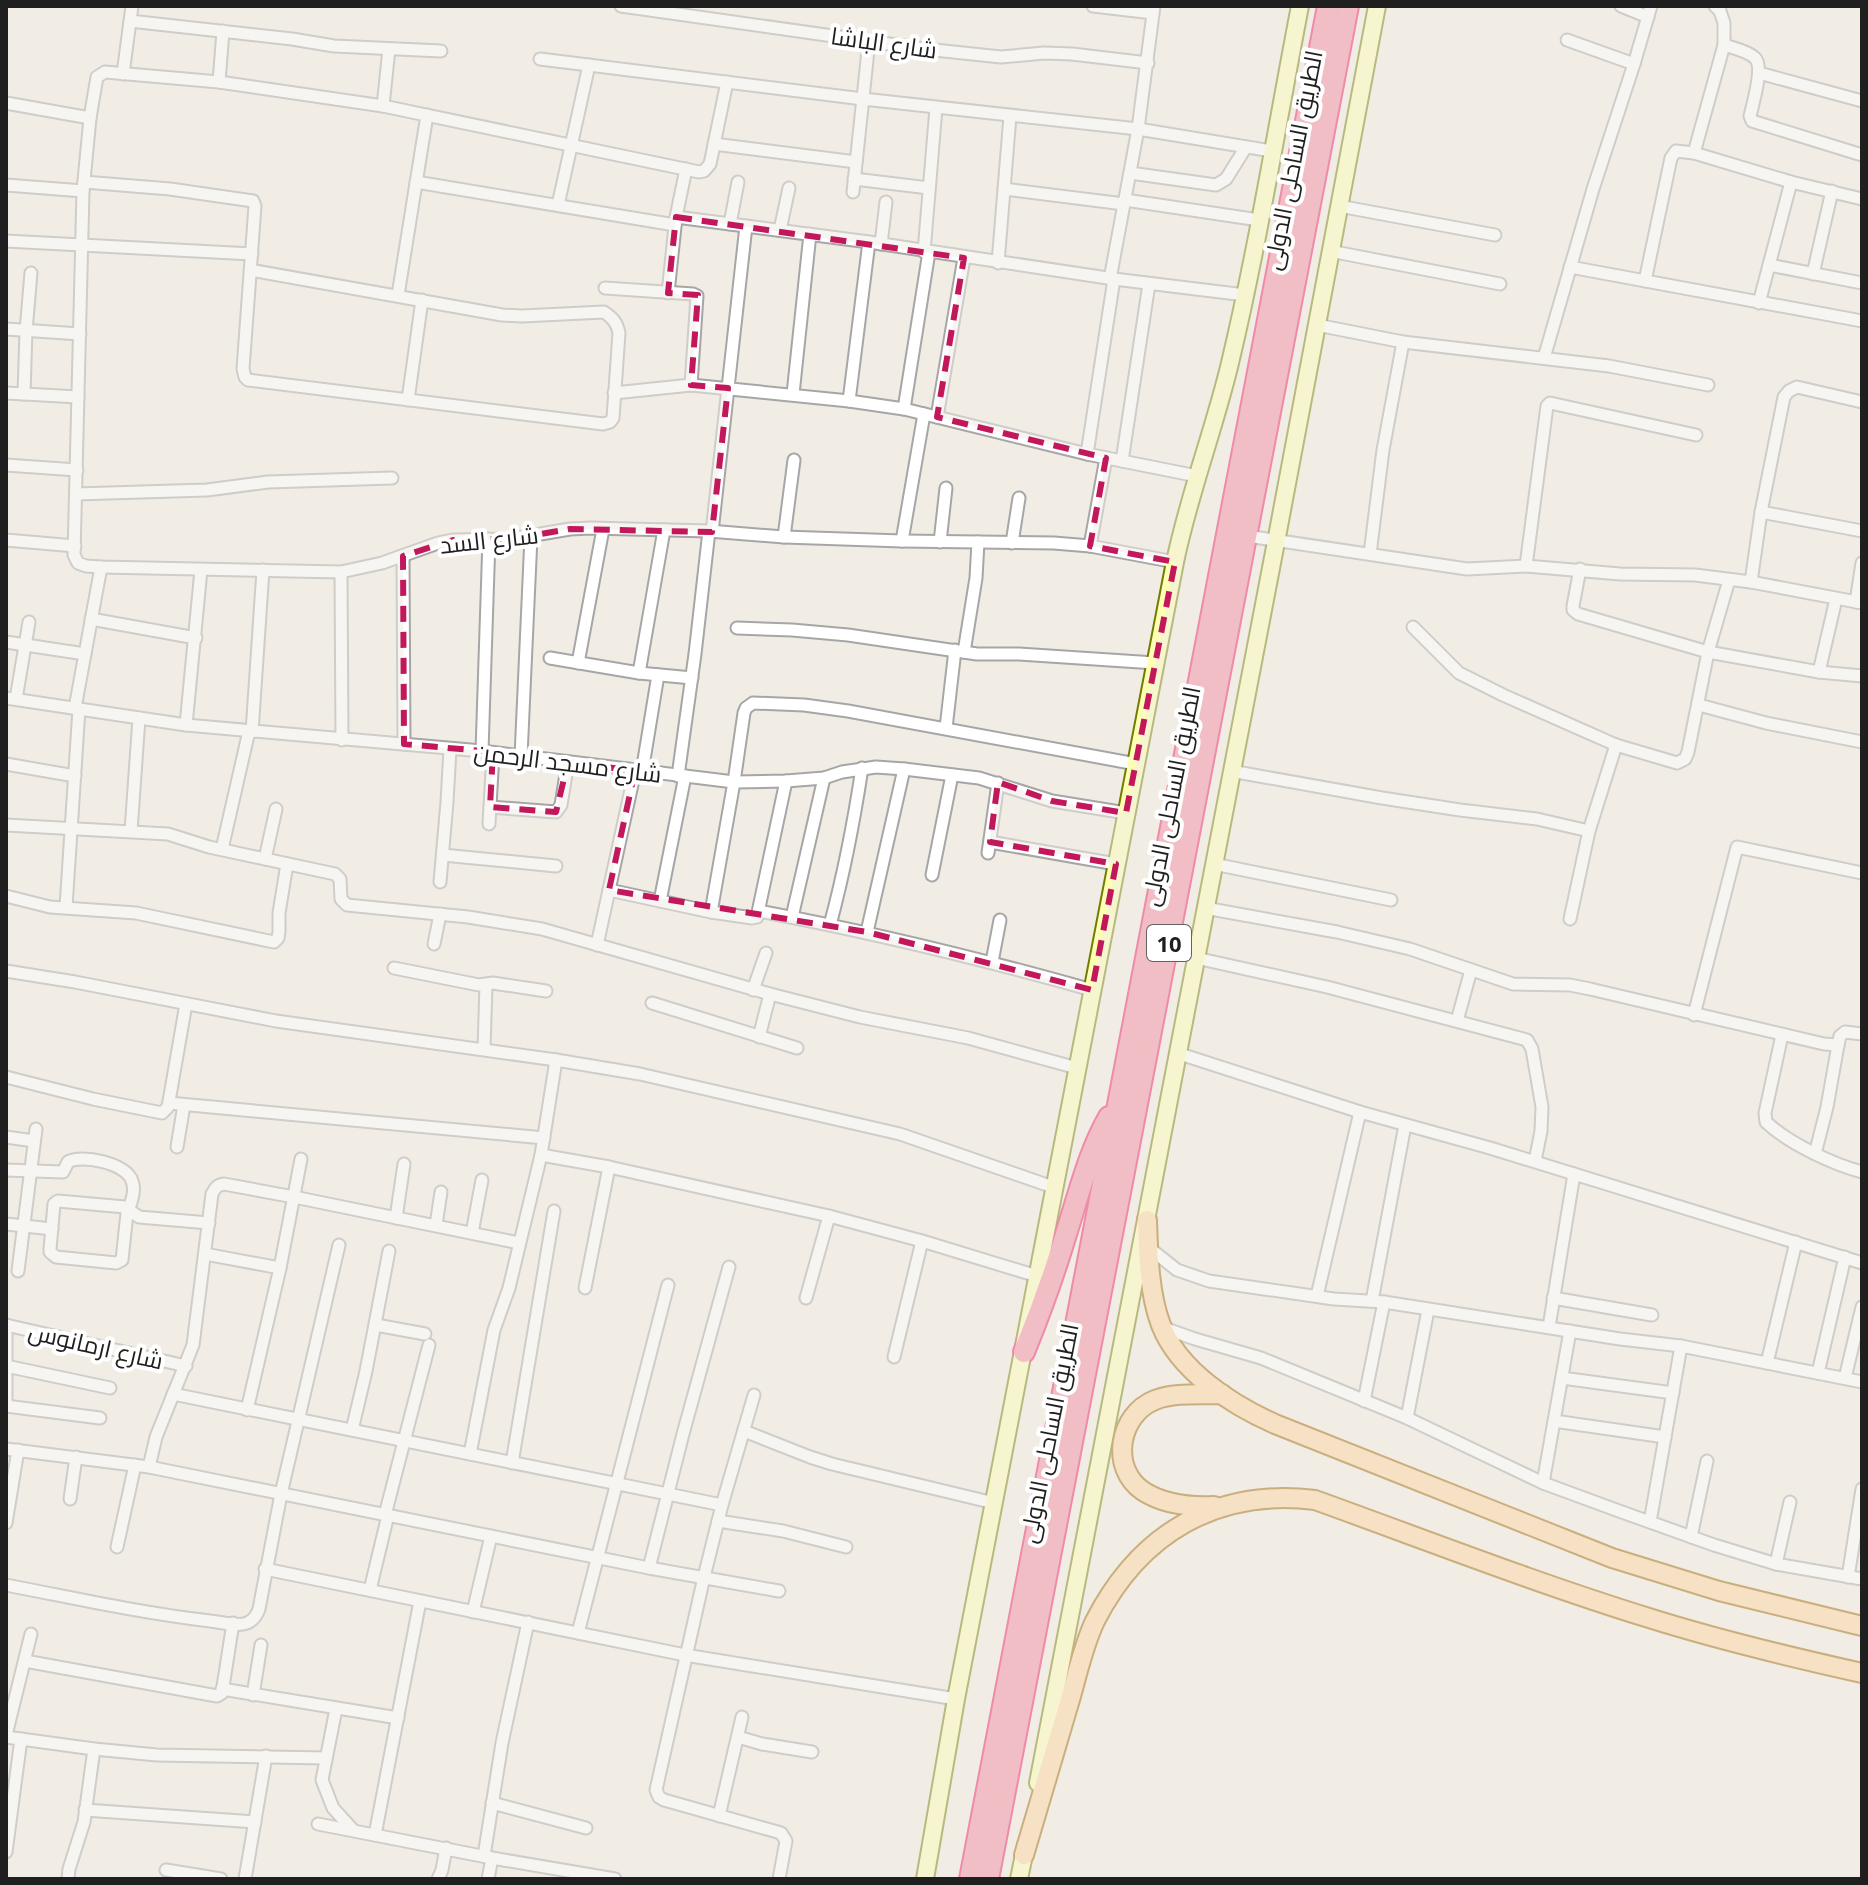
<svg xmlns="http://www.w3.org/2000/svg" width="1868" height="1885" viewBox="0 0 1868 1885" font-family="'Open Sans',Cairo,sans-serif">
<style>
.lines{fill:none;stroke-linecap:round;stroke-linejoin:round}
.street-casing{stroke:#a6a6a6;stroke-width:15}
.secondary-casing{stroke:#727d00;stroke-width:20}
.primary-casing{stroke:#9b6400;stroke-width:22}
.highway-casing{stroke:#ed1363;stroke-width:24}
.street{stroke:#fff;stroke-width:11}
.secondary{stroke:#fdffb5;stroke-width:16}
.primary{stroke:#ffd29c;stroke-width:18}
.highway{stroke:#f0859b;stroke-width:20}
.marked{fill:none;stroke:#c2185b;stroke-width:6;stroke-dasharray:16 10;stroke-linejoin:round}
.labels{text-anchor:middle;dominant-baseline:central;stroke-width:8;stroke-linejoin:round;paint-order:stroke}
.shield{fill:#fff;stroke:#626262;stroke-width:2}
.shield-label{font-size:22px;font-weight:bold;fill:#1f1f1f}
.street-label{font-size:24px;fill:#1f1f1f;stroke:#fff}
</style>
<rect width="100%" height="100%" fill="#f1ede5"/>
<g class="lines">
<defs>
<g id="street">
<path d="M621,6l304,43 76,8 43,-4 28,1 76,9"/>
<path d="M1093,6l60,7"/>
<path d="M1621,6l27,11"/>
<path d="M130,21l162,18 42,7 107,5"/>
<path d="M1567,40l67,24"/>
<path d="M1724,45c9,3 24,6 31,13 9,9 -2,45 -5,58l2,5 110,34"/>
<path d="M540,59l323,40 275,30 134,22"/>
<path d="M1759,73l103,28"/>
<path d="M123,74l9,-68"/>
<path d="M219,82l4,-51"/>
<path d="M727,82l-17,82 -6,7 -5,1 -316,-66 -164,-24 -114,-10 -8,5 -7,41 -7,73 -9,364 4,8 8,3 15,1 240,5 41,-9 56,-20 15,-3 58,-1 59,-10 21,-1 118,3 75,6 118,4 152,2 36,3 85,16"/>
<path d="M6,103l84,15"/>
<path d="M383,106l6,-57"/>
<path d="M714,144l142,18"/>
<path d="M1694,153l30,-108v-22l-4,-12 -5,-5"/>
<path d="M1130,173l86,12 10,-6 20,-32"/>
<path d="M854,179l75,9"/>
<path d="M84,182l86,7 83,12 2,5 -12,163 2,8 3,3 355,44 7,-2 3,-4 6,-85c-2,-10 -6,-15 -15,-21l-82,4 -20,-1 -252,-45"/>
<path d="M416,182l259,43"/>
<path d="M6,185l77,6"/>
<path d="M1004,189l120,15"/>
<path d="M853,192l16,-151"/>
<path d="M1125,200l134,20"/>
<path d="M558,205l31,-140"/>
<path d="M1339,206l156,29"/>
<path d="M676,217l193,25 245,37 131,16"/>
<path d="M730,224l8,-42"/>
<path d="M780,230l9,-42"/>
<path d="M6,241l246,13"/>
<path d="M881,244l5,-42"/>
<path d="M1330,251l170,33"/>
<path d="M924,252l12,-144"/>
<path d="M998,263l12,-147"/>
<path d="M1769,265l93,18"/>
<path d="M1570,267l292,54"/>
<path d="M1813,274l19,-83"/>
<path d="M1110,279l28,-150 16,-123"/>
<path d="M1645,281l26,-123 5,-7 18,2 97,29 71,17"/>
<path d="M605,288l88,6 4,2 -6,89"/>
<path d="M668,293l8,-76 10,-48"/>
<path d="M398,295l29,-180"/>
<path d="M1759,303l32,-121"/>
<path d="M1317,325l86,17 206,24 99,19"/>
<path d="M6,329l74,5"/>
<path d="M1544,358l49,-169 41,-125 17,-58"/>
<path d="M6,393l72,4"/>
<path d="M614,393l77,-8 158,16 55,8 183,45 110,22"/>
<path d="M24,394l2,-63 5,-58"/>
<path d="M793,394l17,-160"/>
<path d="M408,400l14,-100"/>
<path d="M849,401l20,-159"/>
<path d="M904,409l25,-157"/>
<path d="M937,417l27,-159"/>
<path d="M1087,454l27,-175"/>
<path d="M1122,461l27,-177"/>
<path d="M6,465l71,5"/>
<path d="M76,494l131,-4 61,-8 124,-4"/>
<path d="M1761,512l101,19"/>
<path d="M712,532l34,-306"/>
<path d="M1247,536l220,33 59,-3 94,8 75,1 56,7 111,21"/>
<path d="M784,537l10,-77"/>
<path d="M6,540l69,6"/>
<path d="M902,541l22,-127"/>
<path d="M940,542l6,-54"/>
<path d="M1012,543l7,-45"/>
<path d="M1090,546l16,-88"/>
<path d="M1370,554l13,-104 20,-108"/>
<path d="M403,556l1,188"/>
<path d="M1526,566l21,-160 3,-3 146,32"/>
<path d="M1580,569l-7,37v4l5,4 130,38 111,20 43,4"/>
<path d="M341,572l1,168"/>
<path d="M1751,582l10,-70 23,-115 5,-6 8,-4 65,15"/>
<path d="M1856,602l6,-39"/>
<path d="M91,619l105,19"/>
<path d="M1413,627l46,46 44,22 113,50 61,18 8,-4 3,-7 20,-100 21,-72"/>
<path d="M737,628l55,2 56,5 129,19h42l136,9"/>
<path d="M6,642l79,12"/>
<path d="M964,652l12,-74 2,-36"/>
<path d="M550,658l89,15 53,5"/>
<path d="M578,663l25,-134"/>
<path d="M1819,672l17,-73"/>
<path d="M639,673l25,-143"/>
<path d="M6,698l180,27 296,26 252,31 52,-1 38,-3 18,-6 34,-5 28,2 75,9 73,23 74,12"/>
<path d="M16,699l13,-77"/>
<path d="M1699,705l67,18 96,19"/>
<path d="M75,708l26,-141"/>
<path d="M186,725l15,-155"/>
<path d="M946,728l9,-78"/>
<path d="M252,732l11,-162"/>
<path d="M482,751l7,-212"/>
<path d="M521,756l10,-219"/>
<path d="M6,764l69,12"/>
<path d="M1231,771l151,27 78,12 77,9 52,12"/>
<path d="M642,772l16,-97"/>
<path d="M678,776l17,-122 14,-123"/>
<path d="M490,807l66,5 5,-7 7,-43"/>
<path d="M489,824l4,-71"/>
<path d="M6,825l162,9 41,13 126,27 5,5 1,20 6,6 121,12 74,12 228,65 90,23 108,21 109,30"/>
<path d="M131,831l8,-113"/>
<path d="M990,842l126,22"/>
<path d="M222,849l27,-118"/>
<path d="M988,853l10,-70"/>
<path d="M443,855l113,11"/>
<path d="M265,859l11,-50"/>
<path d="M1214,864l177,36"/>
<path d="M932,875l20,-100"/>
<path d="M440,882l7,-80 3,-53"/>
<path d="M609,890l102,22 41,6 5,-1 29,-136"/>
<path d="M6,896l44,11 86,6 138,29 4,-4 1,-6v-19l8,-49"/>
<path d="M660,901l25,-125"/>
<path d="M66,907l13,-198"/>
<path d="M1205,908l132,24 73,17 103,35 57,1 20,4 234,55 14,1 2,-9 5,-4 17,2"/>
<path d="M759,911c112,21 223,48 333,79"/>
<path d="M711,912l23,-130 10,-69 2,-5 7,-5 51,2 44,6 288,53"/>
<path d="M792,917l32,-139"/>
<path d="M1570,919l19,-88 27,-86"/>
<path d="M830,925c14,-52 24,-104 32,-157"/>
<path d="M867,932l37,-163"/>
<path d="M434,944l6,-30"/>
<path d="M597,945l38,-174"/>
<path d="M1196,958l131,29 200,53 5,9 10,58 -1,24 -6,30"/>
<path d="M992,962l8,-42"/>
<path d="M394,968l85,17 14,-2 53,8"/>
<path d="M6,971l69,11 201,39 280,39 84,14 260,60 153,53"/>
<path d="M753,990l13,-37"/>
<path d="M652,1003l145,45"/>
<path d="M1694,1015l43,-168 125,26"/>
<path d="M1457,1021l14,-51"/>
<path d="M1782,1035l-17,78 1,9c22,21 66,42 96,50"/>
<path d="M759,1037l11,-43"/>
<path d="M484,1049l2,-64"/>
<path d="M1177,1053l183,59 130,36 372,115"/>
<path d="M6,1077l87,22 69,14 6,-6 18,-103"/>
<path d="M169,1103l375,35"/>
<path d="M6,1137l28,4"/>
<path d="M177,1147l7,-42"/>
<path d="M1815,1154l12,-47 11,-62"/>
<path d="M541,1155l68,12 220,49 93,25 115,35"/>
<path d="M6,1170l57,2 5,-10c13,-8 59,1 64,19 4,9 -1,23 -5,32l-5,47 -6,3 -60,-6 -6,-5v-3l4,-45 4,-3 67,6 14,10 70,6"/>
<path d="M396,1218l8,-54"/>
<path d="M6,1224l46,5"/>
<path d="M436,1225l5,-33"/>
<path d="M472,1233l10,-53"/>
<path d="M1148,1247l29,23 32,11 125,18 50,3 236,37 61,7 181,36"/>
<path d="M205,1254l75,14"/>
<path d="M18,1271l18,-142"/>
<path d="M585,1288l24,-121"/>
<path d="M1317,1296l43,-184"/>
<path d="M806,1298l23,-82"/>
<path d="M1553,1298l99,17"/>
<path d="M1372,1301l33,-176"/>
<path d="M6,1325l180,41"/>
<path d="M6,1325v81"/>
<path d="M376,1325l49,9"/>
<path d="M1161,1327l34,12 66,19 146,60 136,65 76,28 95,34 62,19 86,15"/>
<path d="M1549,1327l25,-153"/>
<path d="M894,1357l28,-116"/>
<path d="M1767,1363l29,-121"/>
<path d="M6,1366l104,22"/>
<path d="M1818,1373l27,-116"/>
<path d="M1562,1378l111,15"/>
<path d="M1845,1378l17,-71"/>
<path d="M173,1394l549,111"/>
<path d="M754,1395l-32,110 -18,72 -48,213 3,7 5,3 117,33 5,8 -7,38"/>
<path d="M1364,1401l20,-99"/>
<path d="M6,1406l94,12"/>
<path d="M247,1410l33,-142 21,-109"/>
<path d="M1407,1418l21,-108"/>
<path d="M1554,1421l111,16 -15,85"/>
<path d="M352,1430l14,-59 23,-120"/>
<path d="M744,1431l66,26 22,7 162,39"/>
<path d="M1665,1437l16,-91"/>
<path d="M6,1449l143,18 500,101 130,23"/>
<path d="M470,1454l24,-124 15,-42 32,-133 15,-95"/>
<path d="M512,1463l42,-252"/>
<path d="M149,1467l7,-30 37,-92 19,-151c3,-6 5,-9 12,-10l70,13 225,46"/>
<path d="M1543,1483l27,-152"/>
<path d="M70,1499l6,-42"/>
<path d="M385,1515l44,-170"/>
<path d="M718,1521l65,10 63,16"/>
<path d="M6,1523l12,-73"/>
<path d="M1691,1537l16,-76"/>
<path d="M117,1547l18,-82"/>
<path d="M1776,1564l14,-62"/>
<path d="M649,1568l34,-134 46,-167"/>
<path d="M265,1569l420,86 271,44"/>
<path d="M1848,1577l14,-88"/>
<path d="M6,1585c68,13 135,28 204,36 11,1 27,6 37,2 7,-3 10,-8 12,-14l22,-115 58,-249"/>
<path d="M370,1590l18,-75"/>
<path d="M473,1612l18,-76"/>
<path d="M578,1633l90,-348"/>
<path d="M25,1661l192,35 5,-3 11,-70"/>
<path d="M222,1689l176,29"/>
<path d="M253,1695l8,-50"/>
<path d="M336,1709l-14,71 11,28 20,22"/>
<path d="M6,1735l25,-101"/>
<path d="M6,1737l88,12 63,6 169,3"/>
<path d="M738,1737l24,7 50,8"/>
<path d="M492,1803l94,25"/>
<path d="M85,1810l170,12"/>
<path d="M719,1816l23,-99"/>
<path d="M318,1824l174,34 123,21"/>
<path d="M375,1835l45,-234"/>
<path d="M6,1852l15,-113"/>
<path d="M484,1856l18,-113 26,-121"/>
<path d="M166,1870l55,9"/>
<path d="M68,1879l1,-10 15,-47 10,-73"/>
<path d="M245,1879l21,-123"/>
<path d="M438,1879l4,-9 4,-22"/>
<path d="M488,1879l4,-21"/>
</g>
<g id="secondary">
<path d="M1038,1783c80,-413 159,-827 238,-1241 35,-178 67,-357 101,-536"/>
<path d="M925,1879l31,-180 219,-1137c14,-68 39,-132 55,-199 28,-118 47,-238 70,-357"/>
<path d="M1019,1879l7,-34"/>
</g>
<g id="primary">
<path d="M1147,1220c1,32 2,74 14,105 18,46 71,80 114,99l337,134 107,33 143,35"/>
<path d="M1214,1506c-23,1 -51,-2 -71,-15 -34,-23 -24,-77 12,-91 20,-8 46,-5 67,-6"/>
<path d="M1024,1855c15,-51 30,-102 45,-152 8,-27 14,-57 26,-82 45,-88 122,-133 220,-121 111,40 221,83 334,118 70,22 141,39 213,55"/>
</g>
<g id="highway">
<path d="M1024,1352c16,-39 30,-78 42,-118 13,-40 22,-80 43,-117"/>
<path d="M970,1879l358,-1873"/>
<path d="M988,1879l360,-1873"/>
</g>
</defs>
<use href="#street" class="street-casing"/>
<use href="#secondary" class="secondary-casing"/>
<use href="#primary" class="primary-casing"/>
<use href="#highway" class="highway-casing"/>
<use href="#street" class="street"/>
<use href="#secondary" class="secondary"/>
<use href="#primary" class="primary"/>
<use href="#highway" class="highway"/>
</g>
<path d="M0 0H1868V1885H0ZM676,217l288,41 -27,159 169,41 -16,88 85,16 -49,251 -74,-12 -54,-19 -8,60 126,22 -24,126 -225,-58 -258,-42 26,-119 -67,-9 -12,50 -66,-5 3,-55 -89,-8 -1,-188 50,-16 58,-1 59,-10 142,3 16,-144 -37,-3 7,-90 -30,-2z" fill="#f1ede5" fill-opacity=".55" fill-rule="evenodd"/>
<path class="marked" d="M676,217l288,41 -27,159 169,41 -16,88 85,16 -49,251 -74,-12 -54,-19 -8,60 126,22 -24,126 -225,-58 -258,-42 26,-119 -67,-9 -12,50 -66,-5 3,-55 -89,-8 -1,-188 50,-16 58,-1 59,-10 142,3 16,-144 -37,-3 7,-90 -30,-2z"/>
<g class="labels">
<rect class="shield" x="1147" y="925" width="44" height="36" rx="6"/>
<g class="shield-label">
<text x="1169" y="943">10</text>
</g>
<g class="street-label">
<text transform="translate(884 42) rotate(8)">شارع الباشا</text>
<text transform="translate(1292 160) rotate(-79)">الطريق الساحلى الدولى</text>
<text transform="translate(489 539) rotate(-6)">شارع السد</text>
<text transform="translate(568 762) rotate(7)">شارع مسجد الرحمن</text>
<text transform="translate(1170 796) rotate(-79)">الطريق الساحلى الدولى</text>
<text transform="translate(96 1345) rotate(13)">شارع ارمانوس</text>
<text transform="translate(1048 1433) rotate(-79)">الطريق الساحلى الدولى</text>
</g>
</g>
<rect width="1868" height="1885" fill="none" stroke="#1f1f1f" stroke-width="16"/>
</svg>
